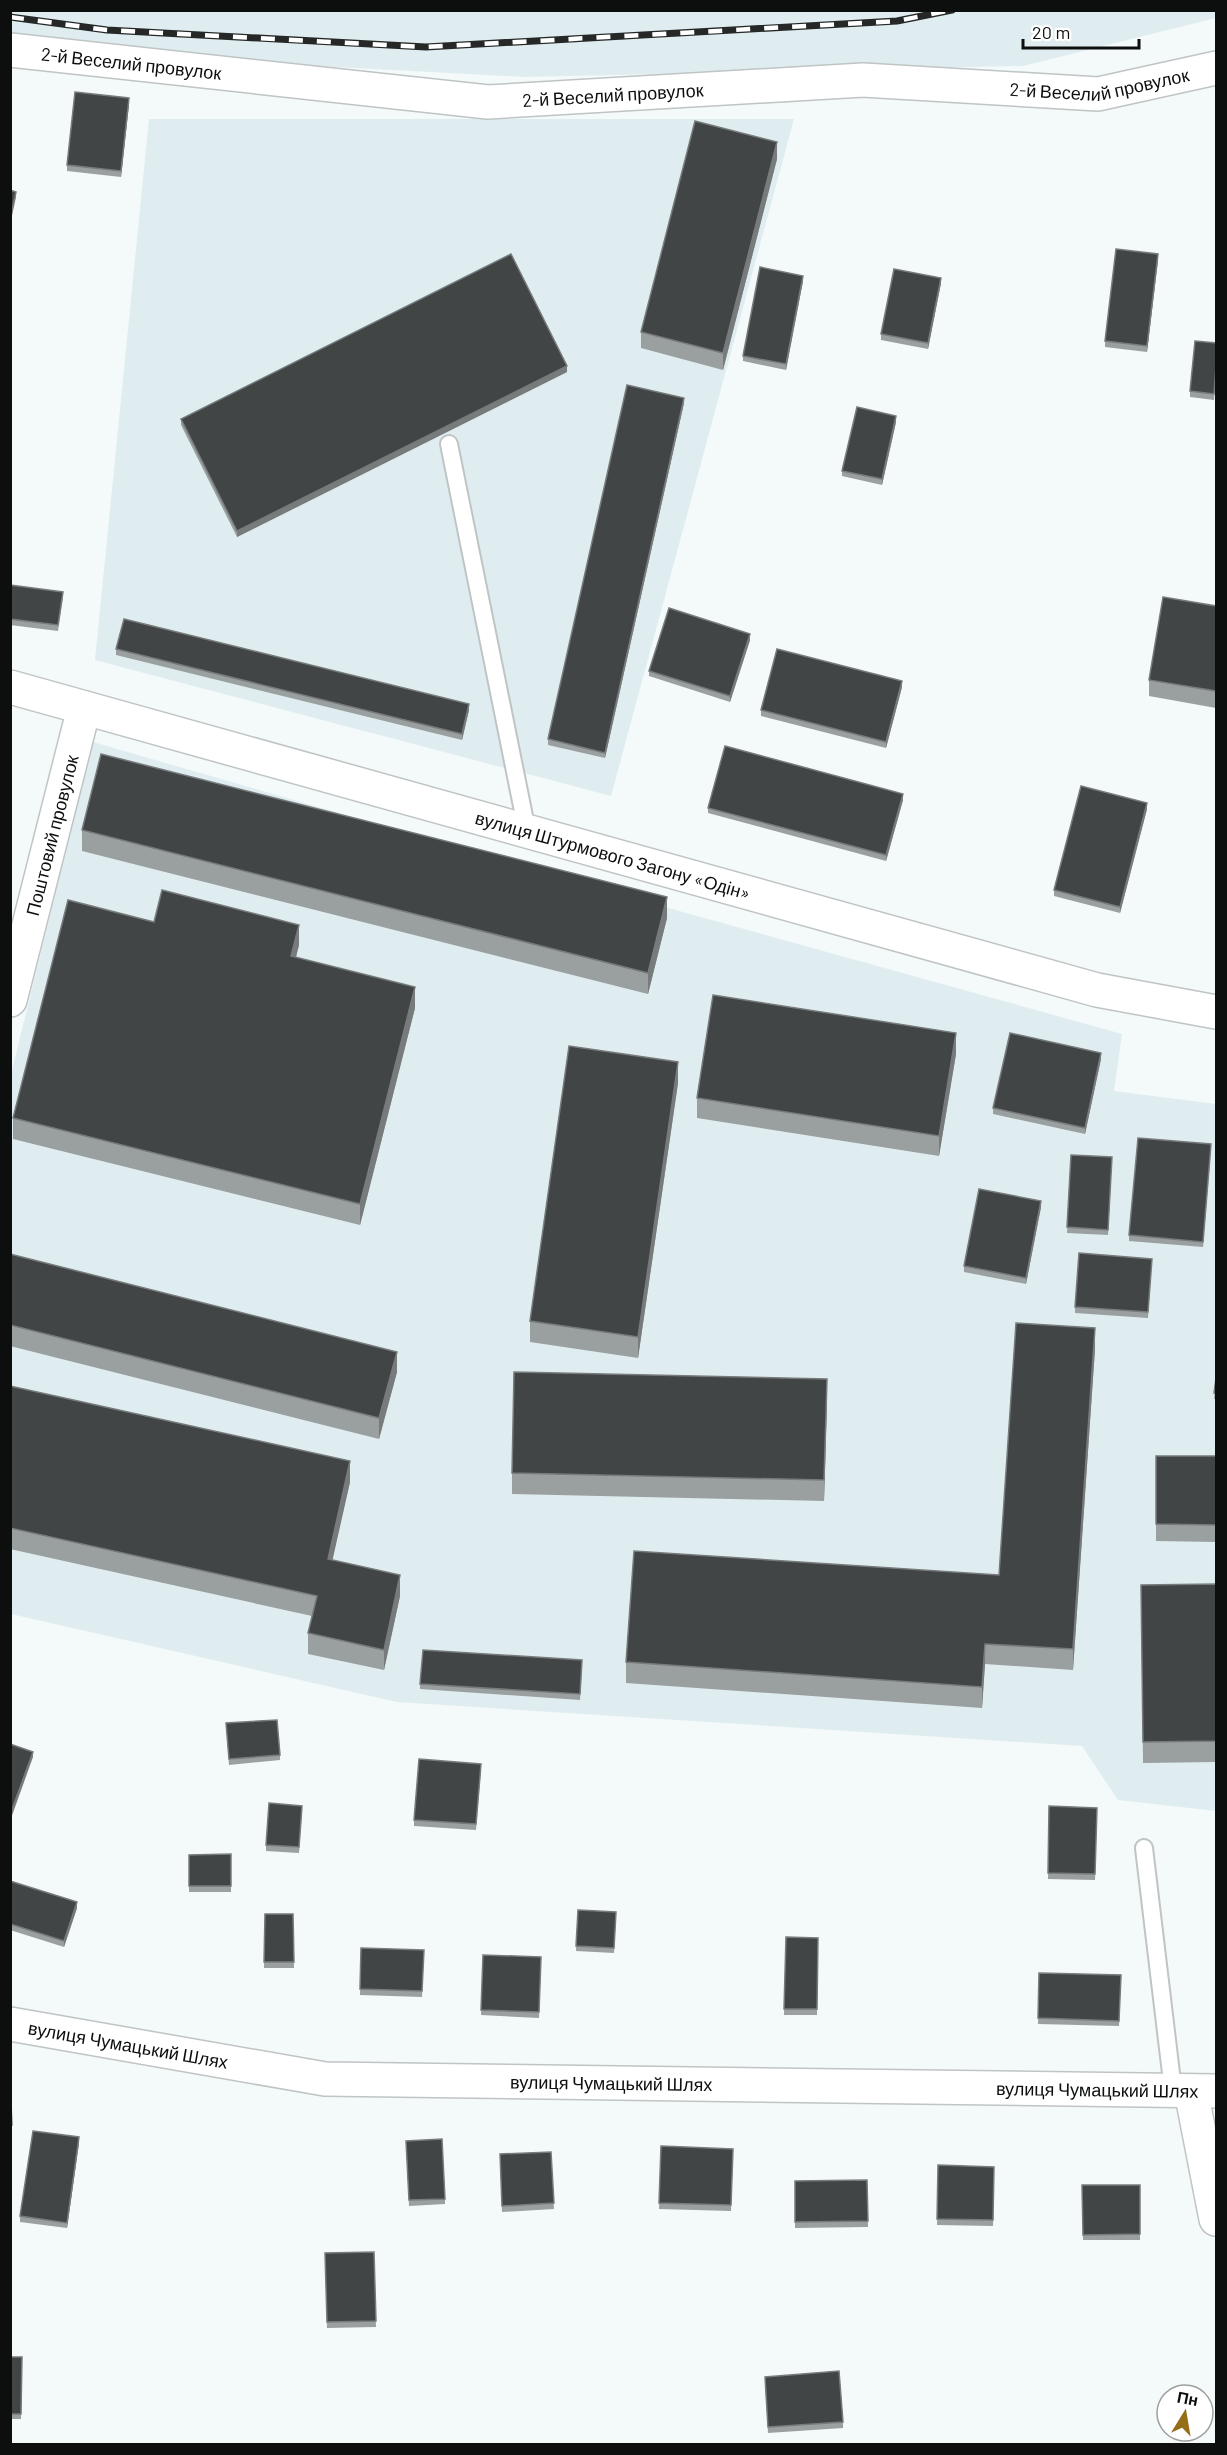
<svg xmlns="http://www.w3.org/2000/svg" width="1227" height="2455" viewBox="0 0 1227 2455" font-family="Barlow,sans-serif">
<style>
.built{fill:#e0edf0}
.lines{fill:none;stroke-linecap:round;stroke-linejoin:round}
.service-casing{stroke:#bfc4c5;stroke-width:20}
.minor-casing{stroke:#bfc4c5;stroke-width:36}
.secondary-casing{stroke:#bfc4c5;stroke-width:36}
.service{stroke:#fff;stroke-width:16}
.minor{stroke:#fff;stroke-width:33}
.secondary{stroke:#fff;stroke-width:33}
.rail-casing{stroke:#262828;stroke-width:7}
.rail{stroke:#fff;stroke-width:4.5;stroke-dasharray:14;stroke-linecap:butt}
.wall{fill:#9a9fa0}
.shaded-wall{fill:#777b7c}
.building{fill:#414546;stroke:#777b7c;stroke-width:1.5}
.labels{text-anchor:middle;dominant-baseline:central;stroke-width:6;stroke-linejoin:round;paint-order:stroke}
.street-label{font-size:18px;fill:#0d0f0f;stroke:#fff}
</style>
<rect width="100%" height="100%" fill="#f4f9fa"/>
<g class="built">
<path d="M11,10l1205,1v7l-193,48 -498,11 -246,-13 -268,-25z"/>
<path d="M149,119h645l-183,677 -516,-136z"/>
<path d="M93,742l579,167 450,125 -8,57 102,13v707l-98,-11 -36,-54 -685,-44 -386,-88v-540z"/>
</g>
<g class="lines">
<defs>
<g id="service">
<path d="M449,444l78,387"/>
<path d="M1144,1848l29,242"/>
</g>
<g id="minor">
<path id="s1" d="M10,50l478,52 375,-22 235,14 118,-26"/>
<path id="s2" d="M10,687l1087,303 119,22"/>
<path id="s3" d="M10,1000l74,-292"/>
</g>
<g id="secondary">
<path id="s4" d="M10,2024l315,55 891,12"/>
<path d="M1191,2091l25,128"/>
</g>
</defs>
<use href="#service" class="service-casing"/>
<use href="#minor" class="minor-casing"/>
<use href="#secondary" class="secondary-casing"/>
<use href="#service" class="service"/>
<use href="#minor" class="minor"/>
<use href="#secondary" class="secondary"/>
<defs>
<path id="rail" d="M10,17l97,13 319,17 471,-26 55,-11"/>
</defs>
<use href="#rail" class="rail-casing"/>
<use href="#rail" class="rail"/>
</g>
<g class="wall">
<path d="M129,104l-8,73 -54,-6v-6z"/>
<path d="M777,159l-54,211 -82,-22v-16z"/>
<path d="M1158,260l-11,92 -42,-5v-6z"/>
<path d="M803,281l-17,89 -43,-9v-5z"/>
<path d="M941,283l-13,66 -47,-9v-6z"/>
<path d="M1216,343v29l-2,28 -24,-3v-6z"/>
<path d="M567,372l-330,165 -56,-112v-6z"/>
<path d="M684,403l-79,355 -57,-13v-6z"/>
<path d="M896,422l-14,63 -40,-9v-5z"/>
<path d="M10,585l53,13 -5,33 -48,-6z"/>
<path d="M1216,606v102l-67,-12v-16z"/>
<path d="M750,640l-20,62 -81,-26v-5z"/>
<path d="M116,649l353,61 -7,30 -346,-85z"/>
<path d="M902,687l-16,61 -125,-32v-6z"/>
<path d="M903,800l-17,61 -178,-48v-5z"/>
<path d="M1147,809l-27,104 -66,-17v-6z"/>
<path d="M82,830l585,88 -19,76 -566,-143z"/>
<path d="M154,922l145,23 -3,12 119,51 -55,217 -347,-86v-21z"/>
<path d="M956,1054l-17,102 -242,-38v-20z"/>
<path d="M1101,1059l-16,75 -92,-20v-6z"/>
<path d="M678,1083l-40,275 -108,-16v-21z"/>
<path d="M1211,1150l-8,97 -74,-6v-6z"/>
<path d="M1071,1155l41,2 -4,78 -41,-2z"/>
<path d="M1041,1207l-15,77 -62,-12v-6z"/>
<path d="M10,1254l387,118 -18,67 -369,-93z"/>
<path d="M1152,1259l-4,59 -73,-5v-6z"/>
<path d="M1095,1349l-22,321 -88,-6 -3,44 -356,-25v-21l373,-87z"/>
<path d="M1216,1378v21h-2z"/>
<path d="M10,1386l340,96 -18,78 68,36 -16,74 -76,-16v-21l4,-17 -302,-67z"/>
<path d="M827,1400l-3,101 -312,-7v-21z"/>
<path d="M1156,1456h60v86l-60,-1z"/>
<path d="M1216,1584v178l-73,1 -2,-178z"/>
<path d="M582,1666l-2,34 -160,-11v-5z"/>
<path d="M226,1723l54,32v5l-51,5z"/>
<path d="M481,1770l-5,60 -62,-4v-6z"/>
<path d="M1049,1806l48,2 -2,72 -47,-1z"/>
<path d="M302,1812l-3,41 -33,-2v-6z"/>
<path d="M231,1854v38h-42v-37z"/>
<path d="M10,1881l67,27 -13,39 -54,-17z"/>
<path d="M578,1910l38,8 -2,35 -38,-2z"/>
<path d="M265,1914h28l1,54h-30z"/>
<path d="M786,1937l32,1 -1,77h-33z"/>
<path d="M361,1948l63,2 -2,47 -62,-2z"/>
<path d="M483,1955l58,2 -2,61 -58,-3z"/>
<path d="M1039,1973l82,2 -2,51 -81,-2z"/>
<path d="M406,2141l39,58v5l-36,2z"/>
<path d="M79,2143l-12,85 -47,-6v-6z"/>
<path d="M661,2146l72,3 -2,62 -72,-2z"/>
<path d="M551,2152l3,57 -52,3 -2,-58z"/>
<path d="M938,2165l56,2 -1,59 -56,-1z"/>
<path d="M867,2180l1,47 -73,1v-47z"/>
<path d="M1082,2185h58v55h-57z"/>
<path d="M374,2252l2,75 -49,1 -2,-75z"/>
<path d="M10,2357h12l-1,62h-11z"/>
<path d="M765,2383l78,39v6l-75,5z"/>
</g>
<g class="shaded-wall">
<path d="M129,98v6l-8,73v-6z"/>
<path d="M777,142v17l-54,211v-17z"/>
<path d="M16,192v5l-6,28v-6z"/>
<path d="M1158,254v6l-11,92v-6z"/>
<path d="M803,276v5l-17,89v-6z"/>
<path d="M941,278v5l-13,66v-6z"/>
<path d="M567,366v6l-330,165v-6z"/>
<path d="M684,398v5l-79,355v-5z"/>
<path d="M896,416v6l-14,63v-6z"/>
<path d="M750,634v6l-20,62v-6z"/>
<path d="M902,681v6l-16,61v-6z"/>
<path d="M469,704v6l-7,30v-6z"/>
<path d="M903,794v6l-17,61v-6z"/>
<path d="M1147,803v6l-27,104v-6z"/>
<path d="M667,897v21l-19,76v-21z"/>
<path d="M299,925v20l-8,31v-20z"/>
<path d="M415,987v21l-55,217v-21z"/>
<path d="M956,1033v21l-17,102v-20z"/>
<path d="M1101,1053v6l-16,75v-6z"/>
<path d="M678,1062v21l-40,275v-21z"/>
<path d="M1041,1201v6l-15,77v-6z"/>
<path d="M1095,1328v21l-22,321v-21z"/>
<path d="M397,1352v20l-18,67v-21z"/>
<path d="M827,1379v21l-3,101v-21z"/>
<path d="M350,1461v21l-22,98v-21z"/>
<path d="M400,1575v21l-16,74v-20z"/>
<path d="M985,1644v20l-3,44v-21z"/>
<path d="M33,1752v5l-23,64v-6z"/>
<path d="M77,1902v6l-13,39v-6z"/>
<path d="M79,2137v6l-12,85v-5z"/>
</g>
<g class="building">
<path d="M75,92l54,6 -8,73 -54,-6z"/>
<path d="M695,121l82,21 -54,211 -82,-21z"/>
<path d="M10,190l6,2 -6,27z"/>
<path d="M1116,249l42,5 -11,92 -42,-5z"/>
<path d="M511,254l56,112 -330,165 -56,-112z"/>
<path d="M760,267l43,9 -17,88 -43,-8z"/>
<path d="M894,269l47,9 -13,65 -47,-9z"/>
<path d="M1195,341l21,2v23l-2,28 -24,-3z"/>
<path d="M627,385l57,13 -79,355 -57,-14z"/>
<path d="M857,407l39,9 -14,63 -40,-8z"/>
<path d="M10,585l53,7 -5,33 -48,-6z"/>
<path d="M1163,597l53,9v85l-67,-11z"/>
<path d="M669,608l81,26 -20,62 -81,-25z"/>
<path d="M124,619l345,85 -7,30 -346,-85z"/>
<path d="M777,649l125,32 -16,61 -125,-32z"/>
<path d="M725,746l178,48 -17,61 -178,-47z"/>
<path d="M101,754l566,143 -19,76 -566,-143z"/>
<path d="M1081,786l66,17 -27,104 -66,-17z"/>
<path d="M162,890l137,35 -8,31 124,31 -55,217 -347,-86 55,-218 86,22z"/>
<path d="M713,995l243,38 -17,103 -242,-38z"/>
<path d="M1010,1033l91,20 -16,75 -92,-20z"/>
<path d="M569,1046l109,16 -40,275 -108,-16z"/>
<path d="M1138,1138l73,6 -8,98 -74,-7z"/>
<path d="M1071,1155l41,2 -4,73 -41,-3z"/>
<path d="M979,1189l62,12 -15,77 -62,-12z"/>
<path d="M1079,1253l73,6 -4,53 -73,-5z"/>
<path d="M10,1254l387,98 -18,66 -369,-93z"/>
<path d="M1016,1323l79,5 -22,321 -88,-5 -3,43 -356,-25 8,-111 365,24z"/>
<path d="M514,1372l313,7 -3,101 -312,-7z"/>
<path d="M1216,1378v15h-2z"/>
<path d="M10,1386l340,75 -22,98 72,16 -16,75 -76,-17 9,-37 -307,-68z"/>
<path d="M1156,1456h60v69l-60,-1z"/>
<path d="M1216,1584v157l-73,1 -2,-157z"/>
<path d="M423,1650l159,10 -2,34 -160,-10z"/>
<path d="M277,1720l3,35 -51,4 -3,-36z"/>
<path d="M10,1744l23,8 -23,63z"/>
<path d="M419,1759l62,5 -5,60 -62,-4z"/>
<path d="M269,1803l33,3 -3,41 -33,-2z"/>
<path d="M1049,1806l48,2 -2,66 -47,-1z"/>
<path d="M231,1854v32h-42v-31z"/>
<path d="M10,1881l67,21 -13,39 -54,-17z"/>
<path d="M578,1910l38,2 -2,36 -38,-2z"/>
<path d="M265,1914h28l1,48h-30z"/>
<path d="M786,1937l32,1 -1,71h-33z"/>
<path d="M361,1948l63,2 -2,41 -62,-2z"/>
<path d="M483,1955l58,2 -2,55 -58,-2z"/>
<path d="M1039,1973l82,2 -2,46 -81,-3z"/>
<path d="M10,2083l2,42h-2z"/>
<path d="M33,2131l46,6 -12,86 -47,-7z"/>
<path d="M442,2139l3,60 -36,1 -3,-59z"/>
<path d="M661,2146l72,3 -2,56 -72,-2z"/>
<path d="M551,2152l3,51 -52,3 -2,-52z"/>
<path d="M938,2165l56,2 -1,53 -56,-1z"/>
<path d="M867,2180l1,41 -73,1v-41z"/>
<path d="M1082,2185h58v49l-57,1z"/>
<path d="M374,2252l2,69 -49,1 -2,-69z"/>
<path d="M10,2357h12l-1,57h-11z"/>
<path d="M839,2371l4,51 -75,5 -3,-50z"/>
</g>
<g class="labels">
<g class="street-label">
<text stroke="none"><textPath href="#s1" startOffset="122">2-й Веселий провулок</textPath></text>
<text stroke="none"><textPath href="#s1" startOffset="1094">2-й Веселий провулок</textPath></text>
<text stroke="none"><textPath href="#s1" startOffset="606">2-й Веселий провулок</textPath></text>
<text stroke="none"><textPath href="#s3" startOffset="170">Поштовий провулок</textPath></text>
<text stroke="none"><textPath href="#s2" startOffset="626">вулиця Штурмового Загону «Одін»</textPath></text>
<text stroke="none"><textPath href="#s4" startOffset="120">вулиця Чумацький Шлях</textPath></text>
<text stroke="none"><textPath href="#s4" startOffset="606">вулиця Чумацький Шлях</textPath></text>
<text stroke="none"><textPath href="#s4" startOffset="1092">вулиця Чумацький Шлях</textPath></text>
</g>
</g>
<rect width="1227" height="2455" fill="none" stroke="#0d0f0f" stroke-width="24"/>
<g transform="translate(1185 2413) rotate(11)"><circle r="28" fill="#ffffff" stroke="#9e9f9f" stroke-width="1.5"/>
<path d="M0-4.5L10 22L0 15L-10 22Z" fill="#956e18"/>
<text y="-9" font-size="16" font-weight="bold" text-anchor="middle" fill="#0d0f0f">Пн</text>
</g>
<path d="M1023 39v9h116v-9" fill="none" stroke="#0d0f0f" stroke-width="3"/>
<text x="1032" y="39" font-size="18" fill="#0d0f0f" stroke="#ffffff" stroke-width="4.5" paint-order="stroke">20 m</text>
</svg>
